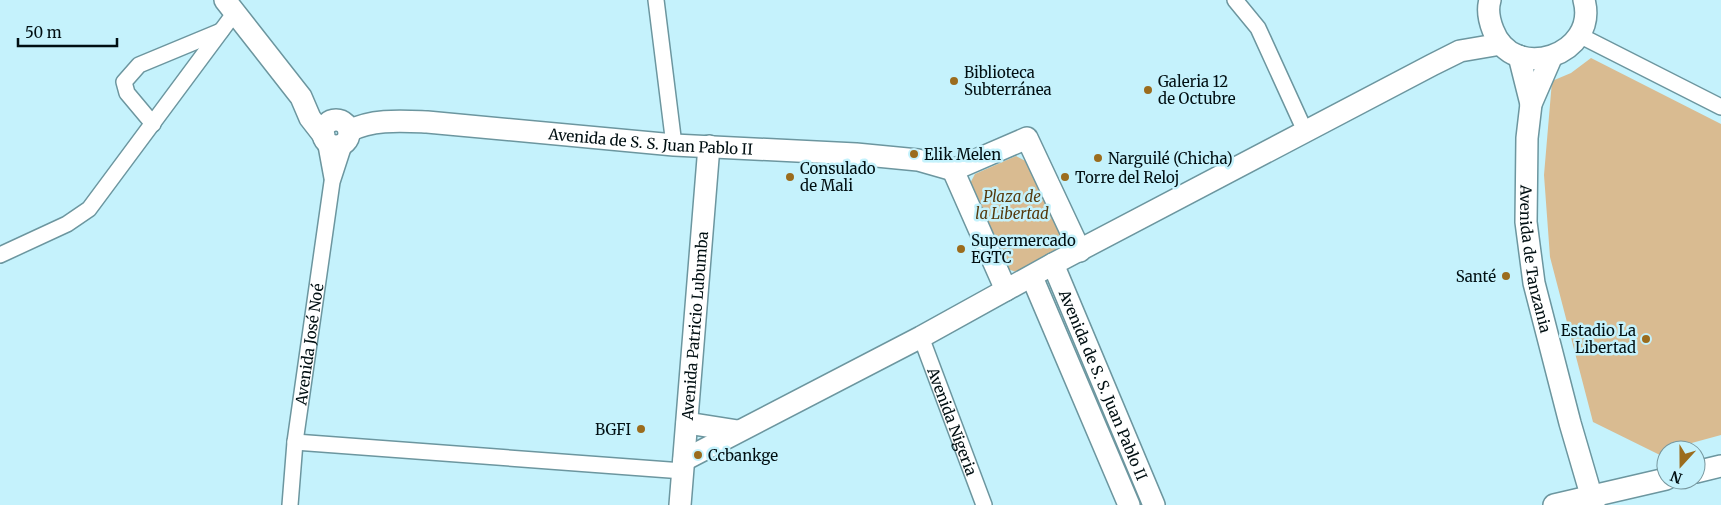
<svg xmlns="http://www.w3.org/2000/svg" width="1721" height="505" viewBox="0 0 1721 505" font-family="Merriweather,serif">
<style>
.green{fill:#d9bb91}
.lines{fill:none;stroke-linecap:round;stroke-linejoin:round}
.street-casing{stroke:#6c969f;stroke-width:18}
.secondary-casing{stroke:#6c969f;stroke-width:24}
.street{stroke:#fff;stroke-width:15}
.secondary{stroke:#fff;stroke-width:21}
.poi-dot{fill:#9b6c1d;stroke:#c5f2fc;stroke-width:2}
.labels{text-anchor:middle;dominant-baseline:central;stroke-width:5;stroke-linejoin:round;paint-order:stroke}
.poi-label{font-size:15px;fill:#010f12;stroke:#c5f2fc;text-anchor:start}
.street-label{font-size:15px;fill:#010f12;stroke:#c5f2fc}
.park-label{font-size:15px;font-style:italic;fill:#553a0d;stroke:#c5f2fc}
</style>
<rect width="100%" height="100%" fill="#c5f2fc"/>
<g class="green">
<path d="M1591,58l130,66v311l-44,12 -2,3h-9v8l-73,-36 -43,-165 -6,-82 8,-94 19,-8z"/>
<path d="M1016,156l17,9 29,68 -6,20 -37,20 -17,-6 -35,-78 8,-15z"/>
</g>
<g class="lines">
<defs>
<g id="street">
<path d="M656,0l18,145"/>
<path d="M1235,0l23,28 47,103"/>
<path d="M1579,35l142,72"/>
<path d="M153,124l-26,-31 -3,-11 15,-17 82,-34"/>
<path d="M325,140l7,38"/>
<path d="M0,255l67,-31 22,-15 147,-198"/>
<path id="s1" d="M921,337l63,168"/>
<path d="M295,442l388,29"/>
<path id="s2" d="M290,505l5,-63 37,-260 13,-40"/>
</g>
<g id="secondary">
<path d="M225,0l76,97 9,21 14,18"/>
<path d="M1490,0c-3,10 -1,20 3,30 20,54 106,25 91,-30"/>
<path d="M1519,56l12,48"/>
<path id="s3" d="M1551,58l-20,46 -4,34 -1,84 8,61 36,140 24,82"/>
<circle cx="336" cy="133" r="13"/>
<path id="s4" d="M349,131c24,-12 51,-10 78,-9l247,23 182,9 62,6 35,10 74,-32 53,113"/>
<path d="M953,170l53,120"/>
<path id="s5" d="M1053,264l101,241"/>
<path d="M1032,277l97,228"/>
<path d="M687,423l51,8"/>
<path d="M684,460l237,-123 132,-73 379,-199 28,-14 41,-7"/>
<path d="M1696,472l25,-6"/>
<path id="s6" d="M680,505l29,-359"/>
<path d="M1554,505l112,-26"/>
</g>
</defs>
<use href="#street" class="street-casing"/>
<use href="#secondary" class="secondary-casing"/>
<use href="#street" class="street"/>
<use href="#secondary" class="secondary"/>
</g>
<g class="poi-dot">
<circle cx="954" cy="81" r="5"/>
<circle cx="1148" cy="90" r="5"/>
<circle cx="914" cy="154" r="5"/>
<circle cx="1098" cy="158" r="5"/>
<circle cx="790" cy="177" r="5"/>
<circle cx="1065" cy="177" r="5"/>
<circle cx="961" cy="249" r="5"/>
<circle cx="1506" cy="276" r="5"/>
<circle cx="1646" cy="339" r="5"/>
<circle cx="641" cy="429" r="5"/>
<circle cx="698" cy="455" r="5"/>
</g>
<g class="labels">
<g class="poi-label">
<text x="964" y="72">Biblioteca<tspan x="964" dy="17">Subterránea</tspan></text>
<text x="1158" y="81">Galeria 12<tspan x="1158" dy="17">de Octubre</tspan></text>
<text x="924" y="154">Elik Melen</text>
<text x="1108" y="158">Narguilé (Chicha)</text>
<text x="800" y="168">Consulado<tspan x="800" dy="17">de Mali</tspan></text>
<text x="1075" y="177">Torre del Reloj</text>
<text x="971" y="240">Supermercado<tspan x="971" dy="17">EGTC</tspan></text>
<text x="1496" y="276" text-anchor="end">Santé</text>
<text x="1636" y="330" text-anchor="end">Estadio La<tspan x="1636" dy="17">Libertad</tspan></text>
<text x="631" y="429" text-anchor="end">BGFI</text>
<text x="708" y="455">Ccbankge</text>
</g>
<g class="street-label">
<text stroke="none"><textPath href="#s4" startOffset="304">Avenida de S. S. Juan Pablo II</textPath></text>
<text stroke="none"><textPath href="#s3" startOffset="206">Avenida de Tanzania</textPath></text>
<text stroke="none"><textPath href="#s6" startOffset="180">Avenida Patricio Lubumba</textPath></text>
<text stroke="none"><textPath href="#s2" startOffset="162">Avenida José Noé</textPath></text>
<text stroke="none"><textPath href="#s5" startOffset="131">Avenida de S. S. Juan Pablo II</textPath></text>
<text stroke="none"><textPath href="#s1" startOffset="90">Avenida Nigeria</textPath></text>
</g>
<g class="park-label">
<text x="1012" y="196">Plaza de<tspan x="1012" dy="17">la Libertad</tspan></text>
</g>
</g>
<g transform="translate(1681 465) rotate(201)"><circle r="24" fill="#c5f2fc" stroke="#77979e"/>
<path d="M0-4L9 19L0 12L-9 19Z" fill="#9b6c1d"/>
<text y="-8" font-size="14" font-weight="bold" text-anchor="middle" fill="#010f12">N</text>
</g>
<path d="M18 38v8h99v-8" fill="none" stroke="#010f12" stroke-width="2.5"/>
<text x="25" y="38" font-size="15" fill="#010f12" stroke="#c5f2fc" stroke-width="4" paint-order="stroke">50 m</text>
</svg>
